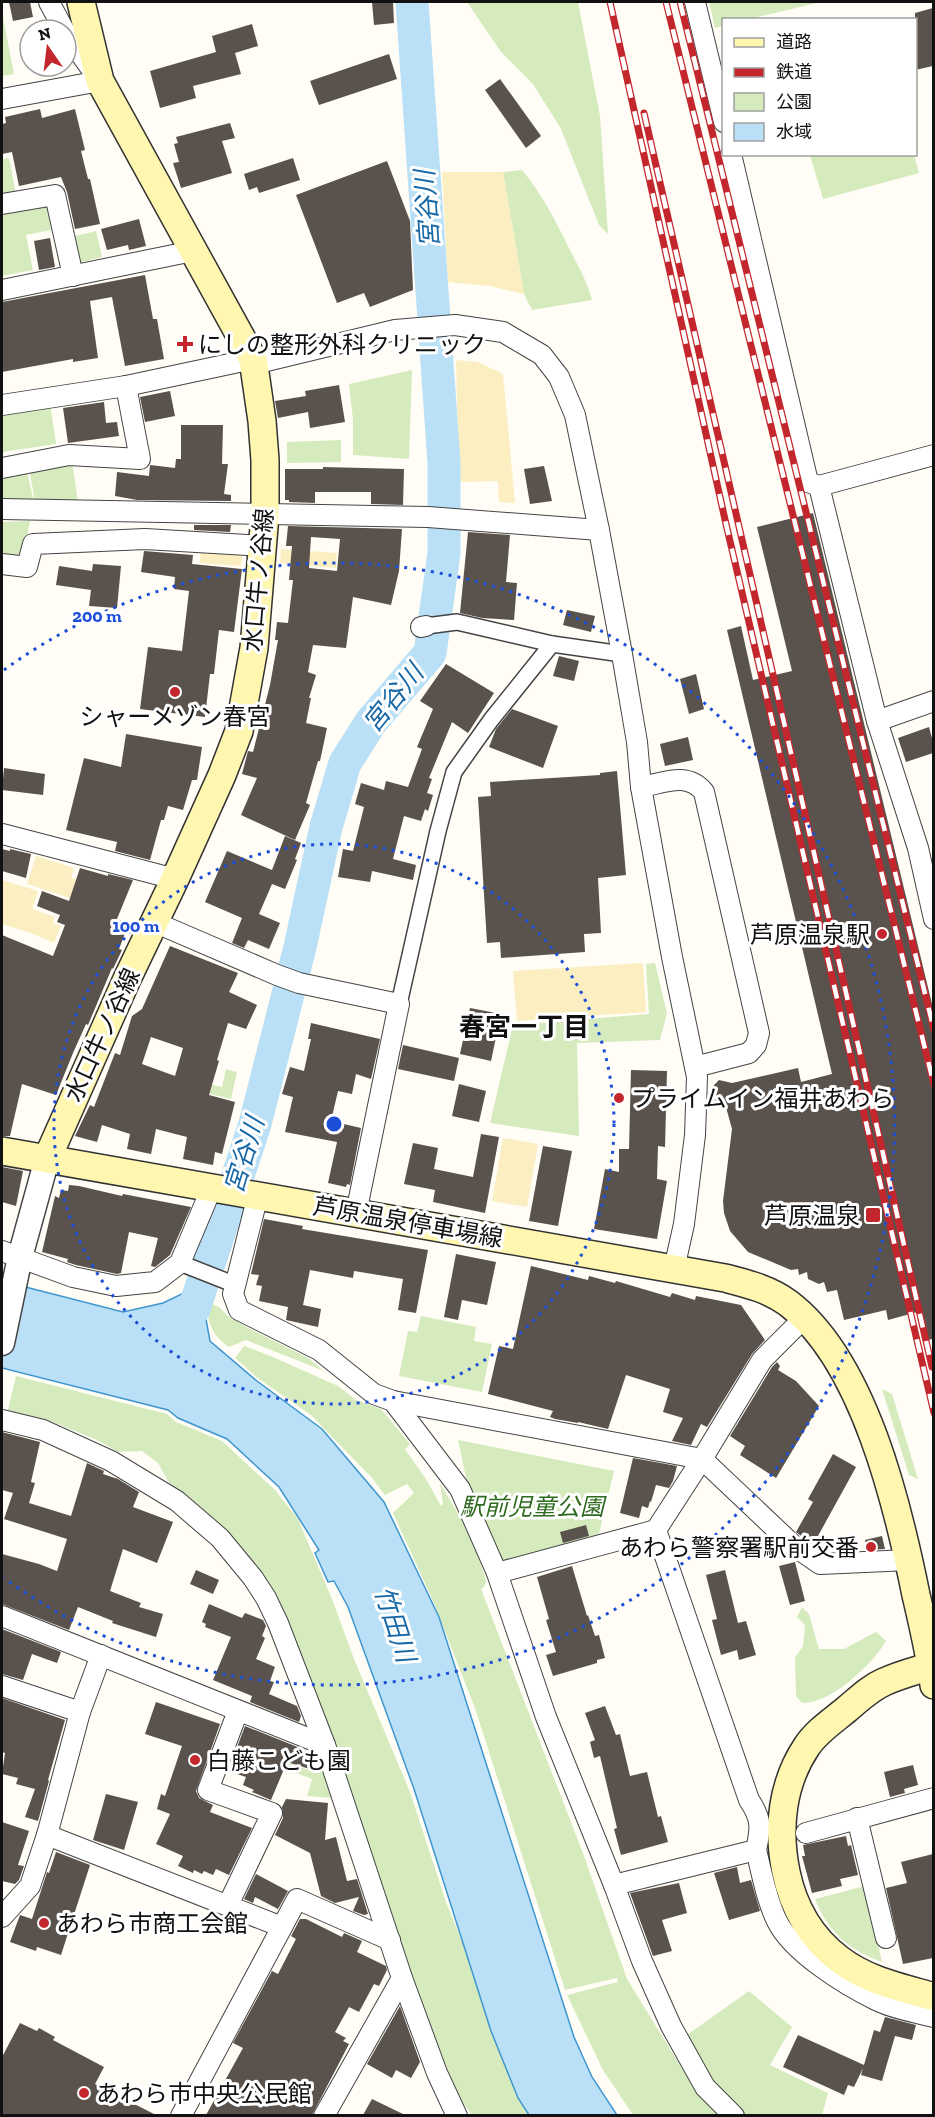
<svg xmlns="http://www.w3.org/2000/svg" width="935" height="2117" viewBox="0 0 935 2117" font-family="'Zilla Slab','Noto Sans JP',serif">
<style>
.green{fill:#d5ebbd}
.sand{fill:#fbeec1}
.water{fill:#b9e0f7;stroke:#3f96cf;stroke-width:1.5}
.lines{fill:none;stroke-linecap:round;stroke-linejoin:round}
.river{stroke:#b9e0f7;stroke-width:33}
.building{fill:#5a524d;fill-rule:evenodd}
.pedestrian-casing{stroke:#444;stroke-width:18}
.minor-casing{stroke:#444;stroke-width:22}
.tertiary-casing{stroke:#444;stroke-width:27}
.secondary-casing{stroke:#333;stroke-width:30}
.pedestrian{stroke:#fff;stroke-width:15}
.minor{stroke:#fff;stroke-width:20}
.tertiary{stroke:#fff;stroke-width:24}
.secondary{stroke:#fff6b0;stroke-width:27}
.rail-casing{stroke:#c4262e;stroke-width:7}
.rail{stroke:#fff;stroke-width:4.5;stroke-dasharray:14;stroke-linecap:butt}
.ring{fill:none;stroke:#1d4ed8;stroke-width:3;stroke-dasharray:3 6}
.poi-dot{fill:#c4262e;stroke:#fff;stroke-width:2}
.labels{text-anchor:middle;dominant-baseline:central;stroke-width:6;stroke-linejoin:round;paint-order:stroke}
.poi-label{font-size:24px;fill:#111;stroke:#fff;text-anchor:start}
.street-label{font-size:24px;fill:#111;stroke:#fff}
.park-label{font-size:24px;font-style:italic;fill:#2f6b1f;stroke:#fff}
.water-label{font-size:26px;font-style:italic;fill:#1768a6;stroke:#fff}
.neighbourhood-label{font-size:26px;font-weight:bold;fill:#111;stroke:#fff}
.centre{fill:#1d4ed8;stroke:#fff;stroke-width:3}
.ring-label{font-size:18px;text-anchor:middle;font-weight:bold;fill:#1d4ed8;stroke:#fff;stroke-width:6;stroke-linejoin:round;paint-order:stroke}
</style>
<rect width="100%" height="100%" fill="#fffdf5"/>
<g class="green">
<path d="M467,2h111l22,114 8,118 -9,-9 -38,-96 -28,-45 -32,-32z"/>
<path d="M709,2h112l-72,17 -25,1 -1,6 -8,2z"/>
<path d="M2,12l12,62 -12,2z"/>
<path d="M810,155h104l5,18 -96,26z"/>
<path d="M9,158l7,36 -14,2v-37z"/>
<path d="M522,170c22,26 36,56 51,86 8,15 15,28 19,44l-60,10 -8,-16 -21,-122z"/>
<path d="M46,202l5,28 -25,5 7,35 -31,6v-65z"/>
<path d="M96,231l6,26 -25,6 -6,-26z"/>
<path d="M412,370l-3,89 -56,-4v-35l-4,-36z"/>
<path d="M50,403l6,41 -54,8v-42z"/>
<path d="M341,440v22l-54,1v-21z"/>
<path d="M72,461l6,41 -43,-1 -6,-33z"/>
<path d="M26,468l8,34h-32v-30z"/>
<path d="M30,521l-8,43 -20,-3v-39z"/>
<path d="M655,963l12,50 -7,27 -83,3 2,93 -89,-13 23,-98 136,-11 -3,-50z"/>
<path d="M226,1069l11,3 -6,27 -61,-15 3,-9 49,12z"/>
<path d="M208,1302l11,5 9,9 20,12 60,30 16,13 -78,-31 -17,7c-17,-11 -23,-26 -21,-45z"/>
<path d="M421,1316l55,11 -2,14 18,3 -10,48 -83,-16 9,-45 9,1z"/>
<path d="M244,1346l29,11 65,29 18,14 25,9 29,35 -5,5 21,30 15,27 2,-2 -3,-21 32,54 14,44 -2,6 -3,2 103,267 43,123 65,106 27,30h-86l-30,-45 -36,-75 51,-13 -1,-4 -52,12 -89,-279 -42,-108 -41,-90 21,-20 -7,-9 -22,11 -13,-17 -61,-63 -52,-36 -24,-21z"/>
<path d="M16,1376l151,38 9,8 46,19 53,49 23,29 34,80 22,60 56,133 36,110 42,104 51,109h-67l-10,-14 -39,-86 -154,-420 -97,-107 -14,-25 -16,-12 -24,1 -21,-12 -44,-18 -45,-12z"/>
<path d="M882,1389l10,5 26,85 -9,-4z"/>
<path d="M458,1440l156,31 -17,71 -95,24 -35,-84z"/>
<path d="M802,1607l7,7 10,35h25l32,-17 10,9c-14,24 -56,63 -84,62l-6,-7 -1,-38 8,-12 2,-21 -8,-8z"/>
<path d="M286,1762l28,10 10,-5 7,31 -24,-2 5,-17 -29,-11z"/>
<path d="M865,1886l17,76c-32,-11 -55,-31 -67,-63z"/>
<path d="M749,1991l43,36 -22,38 58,28 -6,22h-81l-28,-27 -29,-51z"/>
</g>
<g class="sand">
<path d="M442,172h61l21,122 -34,-8 -42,-4z"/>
<path d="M456,360l22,2 25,12 12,129 -16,-1 -1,-21 -39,1z"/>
<path d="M201,547l42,2 -2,17 -41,-3z"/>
<path d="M281,549l56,4 -1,15 -56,-5z"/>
<path d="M36,856l38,12 -3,10 29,9 -6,19 -67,-22z"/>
<path d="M2,880l36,11 -6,18 23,8 -2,6 8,3 -7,17 -23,-10 -29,-9z"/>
<path d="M643,963l3,49 -129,9 -4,-50z"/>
<path d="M503,1138l35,6 -11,63 -35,-6z"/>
</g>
<path class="water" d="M197,1278l12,5 -6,20 7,38 47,40 65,48 62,73 55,115 135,420 18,40 25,38h-88l-11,-17 -27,-67 -77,-242 -66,-182 -14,-26 -6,1 -13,-29 4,-3 -40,-63 -52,-48 -49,-21 -10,-8 -166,-42v-87l121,31 40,-9 19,-9z"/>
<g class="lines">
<path class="river" d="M194,1309l61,-185 45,-177 26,-120 19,-64 26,-41 59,-69 14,-100v-90l-32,-461"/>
</g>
<g class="building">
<path d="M9,2h21l3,15 -20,4z"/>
<path d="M372,2h21l1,21 -20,2z"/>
<path d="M933,8v58l-18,4v-57z"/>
<path d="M252,24l6,22 -23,7 6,21 -48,12 3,12 -36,10 -10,-37 66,-19 -4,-16z"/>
<path d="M389,54l8,25 -78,26 -9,-24z"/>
<path d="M500,79l41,57 -15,12 -41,-58z"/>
<path d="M40,109l2,9 33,-9 10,41 -4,1 7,28h2l10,45 -25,5 -8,-37 -6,-15 -42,9 -7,-34 -10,2v-30l4,-1 -1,-6z"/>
<path d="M230,123l5,15 -13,3 10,32 -51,15 -8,-25 6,-1 -5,-18 4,-1 -2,-6z"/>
<path d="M293,158l7,22 -41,13 -2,-6 -8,3 -5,-16z"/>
<path d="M387,161l23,60 3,69 -43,17 -6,-14 -27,10 -41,-108z"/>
<path d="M139,219l7,27 -17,4 -1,-5 -21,5 -6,-21z"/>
<path d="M50,238l5,29 -16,3 -5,-29z"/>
<path d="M145,275l8,44h4l7,40 -39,7 -13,-69 -22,4 8,57 -25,4v-3l-71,13v-70z"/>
<path d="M339,385l6,37 -35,6 -2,-16 -30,6 -3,-17 31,-5 -1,-5z"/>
<path d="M170,391l5,25 -30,6 -5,-25z"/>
<path d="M104,402l2,21 11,-1 2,14 -51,7 -5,-35z"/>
<path d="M181,425h42l-1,39h6l-4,30 7,1v6l-94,-1 -22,-4 2,-24 32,4 1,-11 25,3 1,-9h5z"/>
<path d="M544,466l8,35 -22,3 -6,-35z"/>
<path d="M323,467l81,2 -1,36 -32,-1v-12h-56v11l-26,-1v-2h-4v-31h38z"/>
<path d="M813,513l120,495v331l-6,1 -6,-29 -33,9 -2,-10 -42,10 -7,-30 -10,2 -3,-10 -5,2 -11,-5 -1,-7 -8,3 -1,-6 -7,1 -43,-18 -18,-21 -6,-18 -1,-12 9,-72 -8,-29 -10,3 -3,-11 3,-7 5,-5 13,3 66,-15 3,14 31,-8 -105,-444 14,-4 12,54 39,-9 -35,-144z"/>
<path d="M194,525h37l-1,7 -36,-2z"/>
<path d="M288,526l114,3 -3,42 -8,34 -38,-8 -7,51 -33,-3 -5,27 8,3 -7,23h2l-5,25 21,5 -7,33h-2l-12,42 4,2 -15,35 -54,-25 16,-37 -15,-4 6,-23 5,1 17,-67 8,-45h-3l2,-18 11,1 5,-43h-4l3,-34h-6zM311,537l29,2 -3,32 -28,-3z"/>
<path d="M468,532l42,3 -4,47 11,1 -3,37 -32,-2 -22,-5z"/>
<path d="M144,551l49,4 -1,9 50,5 -8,63 -15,-2 -5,44h-4l-5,43 -65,-8 8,-62 34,4 7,-60 -15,-2 1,-12 -34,-5z"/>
<path d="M93,564l28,2 -4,42 -28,-2 2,-16 -35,-5 3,-19 33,5z"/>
<path d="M567,610l28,6 -4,16 -28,-7z"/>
<path d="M559,656l20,5 -5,20 -21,-5z"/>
<path d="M446,664l48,29 -26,40 -16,-11 -23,56 3,1 -5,14 6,2 -5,16 -3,-2 -4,12 -17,-5 -11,43 23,6 -3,15 -41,-9 -2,11 -32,-5 5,-28 10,2 11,-44 -9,-3 6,-21 23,7 2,-9 22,6 14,-38 -5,-2 16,-38 -13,-8z"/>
<path d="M696,674l8,35 -15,5 -9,-35z"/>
<path d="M512,709l46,17 -15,42 -54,-21 7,-18z"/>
<path d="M929,727l4,15v11l-27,9 -8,-24z"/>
<path d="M126,734l76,13 -5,33h-5l-9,30 -15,-4 -4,14h-3l-11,40 -35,-9 2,-9 -51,-12 18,-72 37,9z"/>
<path d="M688,737l5,23 -28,6 -5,-22z"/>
<path d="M4,768l41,6 -2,21 -41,-5z"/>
<path d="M617,771l9,104 -28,3 3,55 -17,1 1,18 -84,6 -1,-16 -13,1 -9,-146 13,-1 -1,-14 110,-7v-2z"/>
<path d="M285,836l16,7 -6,16 2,1 -12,29 -13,-5 -13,30 21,9 -11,26 -21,-9 -4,8 -12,-5 10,-25 -37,-16 22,-51 45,19z"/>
<path d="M2,849l8,2v-2l21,5 -5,24 -24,-7z"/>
<path d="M80,868l28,8v-2l25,6 -16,39 12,4 -10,26 3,1 -9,19 -1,-1 -24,57 -2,-1 -13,29 -17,42 -34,-11 -12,52h-8v-201l51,21 12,-31 -8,-3 3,-7 -23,-9 5,-15 27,10z"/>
<path d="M170,946l68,27 -9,19 28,13 -11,24 -18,-6 -11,37 2,1 -10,34 26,7 -13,52 -7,-2 -2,13 -30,-6 4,-22 -31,-8 -5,25 -24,-5 3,-15 -28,-9 -5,17 -22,-6 15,-31 4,2 21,-54 5,2 12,-39 10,-7zM151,1037l32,11 -8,28 -33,-12z"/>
<path d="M470,1008l31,6 -10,47 -31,-7z"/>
<path d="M311,1023l69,16 -9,40 -15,-5 -4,20 -14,-3 -7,30 30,7 -11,57 -3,-1 -1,3 -18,-4 9,-41 -52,-10 8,-35 -11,-3 8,-27 14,4 7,-32h-3z"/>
<path d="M403,1045l56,13 -5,23 -56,-12z"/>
<path d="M631,1070l36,1 -2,76 -7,-1 -1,33 10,2 -10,58 -63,-10 11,-60 14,3v-23h10z"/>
<path d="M459,1084l27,7 -7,31 -27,-6z"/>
<path d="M481,1134l18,3 -14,76 -52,-11 2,-12 -31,-6 9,-41 25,5 -4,21 39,8z"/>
<path d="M543,1146l29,5 -14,75 -29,-5z"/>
<path d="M2,1167l21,4 -7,35 -14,-4z"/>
<path d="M69,1185l10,1 43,10 1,-2 68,13 -21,48 -15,12 -4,-1 7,-28 -29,-6 -8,41 -4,1 -41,-9 -9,-3 1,-3 -26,-7 13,-56 4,2 2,-8 7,1z"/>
<path d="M264,1219l39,7 -1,3 126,21 -12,63 -18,-3 5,-31 -49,-8 -1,7 -43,-8 -7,35 18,4 -3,18 -32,-7 2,-13 -29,-6 3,-15 -6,-1 3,-10 -8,-1z"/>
<path d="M456,1254l40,8 -9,43 -25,-5 -4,20 -14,-3z"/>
<path d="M531,1266l57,14 1,-4 26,7 1,-2 54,16 2,-4 23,7 1,-4 45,9 24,35 -13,14 -45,73 -6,-3 -10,21 -19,-4 11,-23 -20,-6 7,-23 -44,-14 -18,54 -30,-7v1l-23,-4 -5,-2 3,-6 -65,-17 11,-48 14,3z"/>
<path d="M777,1362l3,4 -2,4 18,11 23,25 -43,72 -36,-23 5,-9 -15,-10 42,-69z"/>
<path d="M2,1432l38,10 -9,40 4,1 -6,20 42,13 16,-53 17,8 -1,3 15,5 21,13 -6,15 40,15 -16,41 -34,-14 -13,42 31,12 -2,4 24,7 -7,23 -44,-14 1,-2 -35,-14 -9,23 -67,-26v-50l37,10 18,7 10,-32 -63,-20 9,-26 -11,-3z"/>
<path d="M833,1454l23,13 -43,78 -17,-13 17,-30 -5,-3z"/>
<path d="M633,1458l44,8 -4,15 -4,7 -13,-3 -5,17 -1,-1 -2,7 -6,-2 -3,12 -19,-5z"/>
<path d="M586,1525l3,11 -26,7 -3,-11z"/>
<path d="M882,1536l3,13 -17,1 -3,-10z"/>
<path d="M795,1562l10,39 -15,4 -11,-39z"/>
<path d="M572,1566l15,50 1,-1 7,21 4,-1 6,23 -8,2v3l-44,13 -7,-21 10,-3 -10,-32 3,-1 -12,-42z"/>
<path d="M196,1570l23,10 -6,14 -23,-10z"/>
<path d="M725,1570l13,53 8,-2 10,34 -17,5 -2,-10 -16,5 -9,-35 5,-1 -11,-44z"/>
<path d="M209,1604l33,14 3,-5 18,7 3,6 -4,10 3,2 -9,21 19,8 -5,14 4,1 -5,12 28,12 4,10 -2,6 -49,-20 2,-6 -39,-16 18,-43 -26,-10 1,-3 -4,-2z"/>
<path d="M2,1629l59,23 -4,11 -25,-9 -9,26 -21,-6z"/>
<path d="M2,1698l63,22 -17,60 1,1 -11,40 -13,-4 10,-28 -19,-5 2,-6 -16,-4 3,-21 -3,-1z"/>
<path d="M156,1702l64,22 -24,67 3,7 14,7 -3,7 42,16 -23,47 -13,-6 -3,6 -9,-4 -2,3 -8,-4 -1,3 -15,-7 5,-10 -27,-12 14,-30 -13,-5 4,-15 4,2 17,-50 -37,-12z"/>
<path d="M605,1706l11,29 4,-1 10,42 17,-4 11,45 3,-1 7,26 -47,13 -7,-26 3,-1 -17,-72 -6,2 -4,-16 5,-2 -10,-27z"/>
<path d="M245,1726l70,28 2,4 -4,12 -26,-8 -16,38 -19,-8 2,-2 -11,-5 3,-8 -18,-6z"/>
<path d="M913,1765l5,20 -14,4 1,4 -15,4 -6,-25z"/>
<path d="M106,1794l32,8 -14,48 -31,-10z"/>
<path d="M286,1799l42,4 -3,37 11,-3 11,44 10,-2 11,35 -4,1 -11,-4 6,-14 -24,6 -14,-7 -11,-43 -35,-18 8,-17 -1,-11z"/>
<path d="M2,1822l27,9 -11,34 6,1 -5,14 -4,4 -13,-3z"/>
<path d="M846,1836l2,10 3,-1 7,30 -18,4 2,7 -30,7 -10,-37h3l-2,-11z"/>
<path d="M56,1852l34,13 -29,90 -24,-8 -1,4 -26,-9 10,-27 12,4 15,-47 2,1z"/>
<path d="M933,1854v104l-30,6 -17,-76 21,-5 -6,-21z"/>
<path d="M737,1867l3,16 11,-3 9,31 -31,9 -15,-47z"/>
<path d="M256,1874l32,17 -10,18 -23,-12 -2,6 -9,-4z"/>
<path d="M679,1883l8,30 -25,7 10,31 -19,5 -23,-63z"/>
<path d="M300,1919h6l36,18 2,-4 18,8 -5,11 29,14 1,4 -8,16 -5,-2 -15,28 -10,-5 -14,25 11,6 -3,3 6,3 -37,71h-106l37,-67 -10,-5 39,-72 6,3 18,-35 -5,-3z"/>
<path d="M400,2006l20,56 -9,16 -15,-8 -4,8 -25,-14z"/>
<path d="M885,2017l31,8 -4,15 -17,-4 -13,45 -21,-6 2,-7 -9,19 -6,-2 -4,10 -61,-28 15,-32 66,30 10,-35 6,2z"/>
<path d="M20,2023l17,8 2,-3 16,9 -2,3 51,27 -9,17 61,31h-154v-58z"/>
<path d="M372,2099l33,16h-42z"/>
</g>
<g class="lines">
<defs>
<g id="pedestrian">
<path d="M426,626l31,-4 95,22"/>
<path d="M399,1004l39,-173 16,-59 37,-52 61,-76 70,10"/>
<path d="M180,1263l56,22"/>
</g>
<g id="minor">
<path d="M49,2l15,28"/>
<path d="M695,2l29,120"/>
<path d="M2,99l98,-18 -34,-47"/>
<path d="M731,154l77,328 11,4 58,235 41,127 16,71"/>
<path d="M2,204l53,-9 18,81"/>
<path d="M2,290l191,-39"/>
<path d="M254,364l141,-34 60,-5 48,7 39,23 17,22 16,38 24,115 23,124 15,88 4,45 31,170 25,120 -2,58 -11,89 -10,45"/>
<path d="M2,405l124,-19 127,-27"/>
<path d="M2,468l67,-13 71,4 -14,-73"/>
<path d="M819,486l115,-31"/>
<path d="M2,509l426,8 171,13"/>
<path d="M2,564l25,3 6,-23 112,-5 118,7"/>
<path d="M421,627l5,-1"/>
<path d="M877,721l57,-20"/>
<path d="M641,787c23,-4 46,-16 63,5l55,241 -3,12 -7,8 -54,14"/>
<path d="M2,834l173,45"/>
<path d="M154,922l123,53 22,8 100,21 -43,209"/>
<path d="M258,1195l-25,99 6,16 80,40 55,44 19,7 309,58 60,-99 42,-42"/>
<path d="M2,1251l71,26 43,9 39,-4 25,-19 32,-76"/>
<path d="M393,1401l67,88 37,84 49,144 68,168 28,76 29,65 34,61 29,29"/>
<path d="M2,1420l41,10 68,31 66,40 43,37 33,40 13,20 12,25 47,122 -323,-129"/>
<path d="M497,1573l159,-43"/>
<path d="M2,1686l78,26 -33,123"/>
<path d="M80,1712l21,-57"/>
<path d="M325,1745l77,233 35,95 20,43"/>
<path d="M857,1818l29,120"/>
<path d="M806,1833l128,-35"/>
<path d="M756,1850c6,23 10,49 21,71 15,31 68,64 99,79 17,9 39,12 58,17"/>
<path d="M614,1885l142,-35c5,-22 6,-31 -7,-50l-93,-270 46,-71 92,87 26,18 89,-4"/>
<path d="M228,1905l44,-92 -64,-23 30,-79"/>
<path d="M2,1917l28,-31 17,-51 235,92"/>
<path d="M181,2116l116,-217 93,41"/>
<path d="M324,2116l78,-138"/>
</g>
<path id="tertiary" d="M2,1343l18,-86 27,-98"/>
<g id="secondary">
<path d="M2,1151l723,127c23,6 44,11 63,25 76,57 110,203 128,292 7,30 14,59 18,90"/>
<path d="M47,1159l80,-180 48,-100 47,-104 17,-44 15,-83 11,-133v-55l-3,-39 -9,-62 -153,-278 -19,-79"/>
<path d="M931,1996c-32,-9 -65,-16 -92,-37 -29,-22 -46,-53 -53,-87 -9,-44 -4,-89 21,-126 10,-15 27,-26 40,-37 12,-10 23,-21 37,-27 15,-7 31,-11 47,-16"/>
</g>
</defs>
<use href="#pedestrian" class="pedestrian-casing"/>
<use href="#minor" class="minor-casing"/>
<use href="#tertiary" class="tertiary-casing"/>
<use href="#secondary" class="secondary-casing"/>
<use href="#pedestrian" class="pedestrian"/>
<use href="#minor" class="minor"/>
<use href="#tertiary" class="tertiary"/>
<use href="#secondary" class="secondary"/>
<defs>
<g id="rail">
<path d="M610,2l116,522 208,889"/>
<path d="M666,2l268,1083"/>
<path d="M680,2l254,1028"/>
<path d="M644,113l288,1254"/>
</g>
</defs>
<use href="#rail" class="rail-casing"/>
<use href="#rail" class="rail"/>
</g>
<g class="ring">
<circle cx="334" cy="1124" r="280"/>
<path d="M4 670A561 561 0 1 1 4 1578"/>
</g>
<g class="poi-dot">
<path d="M182 335h6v6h6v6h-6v6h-6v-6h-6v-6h6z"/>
<circle cx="175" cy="692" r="6"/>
<circle cx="882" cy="934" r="6"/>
<circle cx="619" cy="1098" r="6"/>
<rect x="865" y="1207" width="16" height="16" rx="3"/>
<circle cx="871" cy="1547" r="6"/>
<circle cx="195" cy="1760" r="6"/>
<circle cx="44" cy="1923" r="6"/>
<circle cx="84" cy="2093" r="6"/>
</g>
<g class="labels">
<g class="poi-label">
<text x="198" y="344">にしの整形外科クリニック</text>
<text x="175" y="716" text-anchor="middle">シャーメゾン春宮</text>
<text x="870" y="934" text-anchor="end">芦原温泉駅</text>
<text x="631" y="1098">プライムイン福井あわら</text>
<text x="860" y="1215" text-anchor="end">芦原温泉</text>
<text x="859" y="1547" text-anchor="end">あわら警察署駅前交番</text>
<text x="207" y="1760">白藤こども園</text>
<text x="56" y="1923">あわら市商工会館</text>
<text x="96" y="2093">あわら市中央公民館</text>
</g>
<g class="street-label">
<text transform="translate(258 580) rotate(-85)">水口牛ノ谷線</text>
<text transform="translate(102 1035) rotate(-65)">水口牛ノ谷線</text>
<text transform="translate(408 1222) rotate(10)">芦原温泉停車場線</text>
</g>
<g class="park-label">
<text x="532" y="1506">駅前児童公園</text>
</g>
<g class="water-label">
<text transform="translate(427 209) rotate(-94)">宮谷川</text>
<text transform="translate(393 698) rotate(-51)">宮谷川</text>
<text transform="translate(244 1155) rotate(-73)">宮谷川</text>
<text transform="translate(395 1624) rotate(72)">竹田川</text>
</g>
<g class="neighbourhood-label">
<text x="524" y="1027">春宮一丁目</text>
</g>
</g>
<circle cx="334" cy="1124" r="9" class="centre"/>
<g class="ring-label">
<text x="97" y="622">200 m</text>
<text x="136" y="932">100 m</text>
</g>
<rect width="935" height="2117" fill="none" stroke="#111111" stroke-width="6"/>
<rect x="722" y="18" width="195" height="138" fill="#ffffff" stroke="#a0a0a0" stroke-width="1.5"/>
<rect x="734" y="38" width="30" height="9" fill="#fff6b0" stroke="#a0a0a0" stroke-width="1.5"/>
<text x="776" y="48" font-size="18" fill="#111111">道路</text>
<rect x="734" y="68" width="30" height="9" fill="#c4262e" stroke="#a0a0a0" stroke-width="1.5"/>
<text x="776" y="78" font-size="18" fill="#111111">鉄道</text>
<rect x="734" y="93" width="30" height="18" fill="#d5ebbd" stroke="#a0a0a0" stroke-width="1.5"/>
<text x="776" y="108" font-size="18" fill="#111111">公園</text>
<rect x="734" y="123" width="30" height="18" fill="#b9e0f7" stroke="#a0a0a0" stroke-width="1.5"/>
<text x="776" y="138" font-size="18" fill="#111111">水域</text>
<g transform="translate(48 48) rotate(346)"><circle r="28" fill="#ffffff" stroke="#a0a0a0" stroke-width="1.5"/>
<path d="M0-4.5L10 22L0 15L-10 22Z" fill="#c4262e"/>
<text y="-9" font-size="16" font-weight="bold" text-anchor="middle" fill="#111111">N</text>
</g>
</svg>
